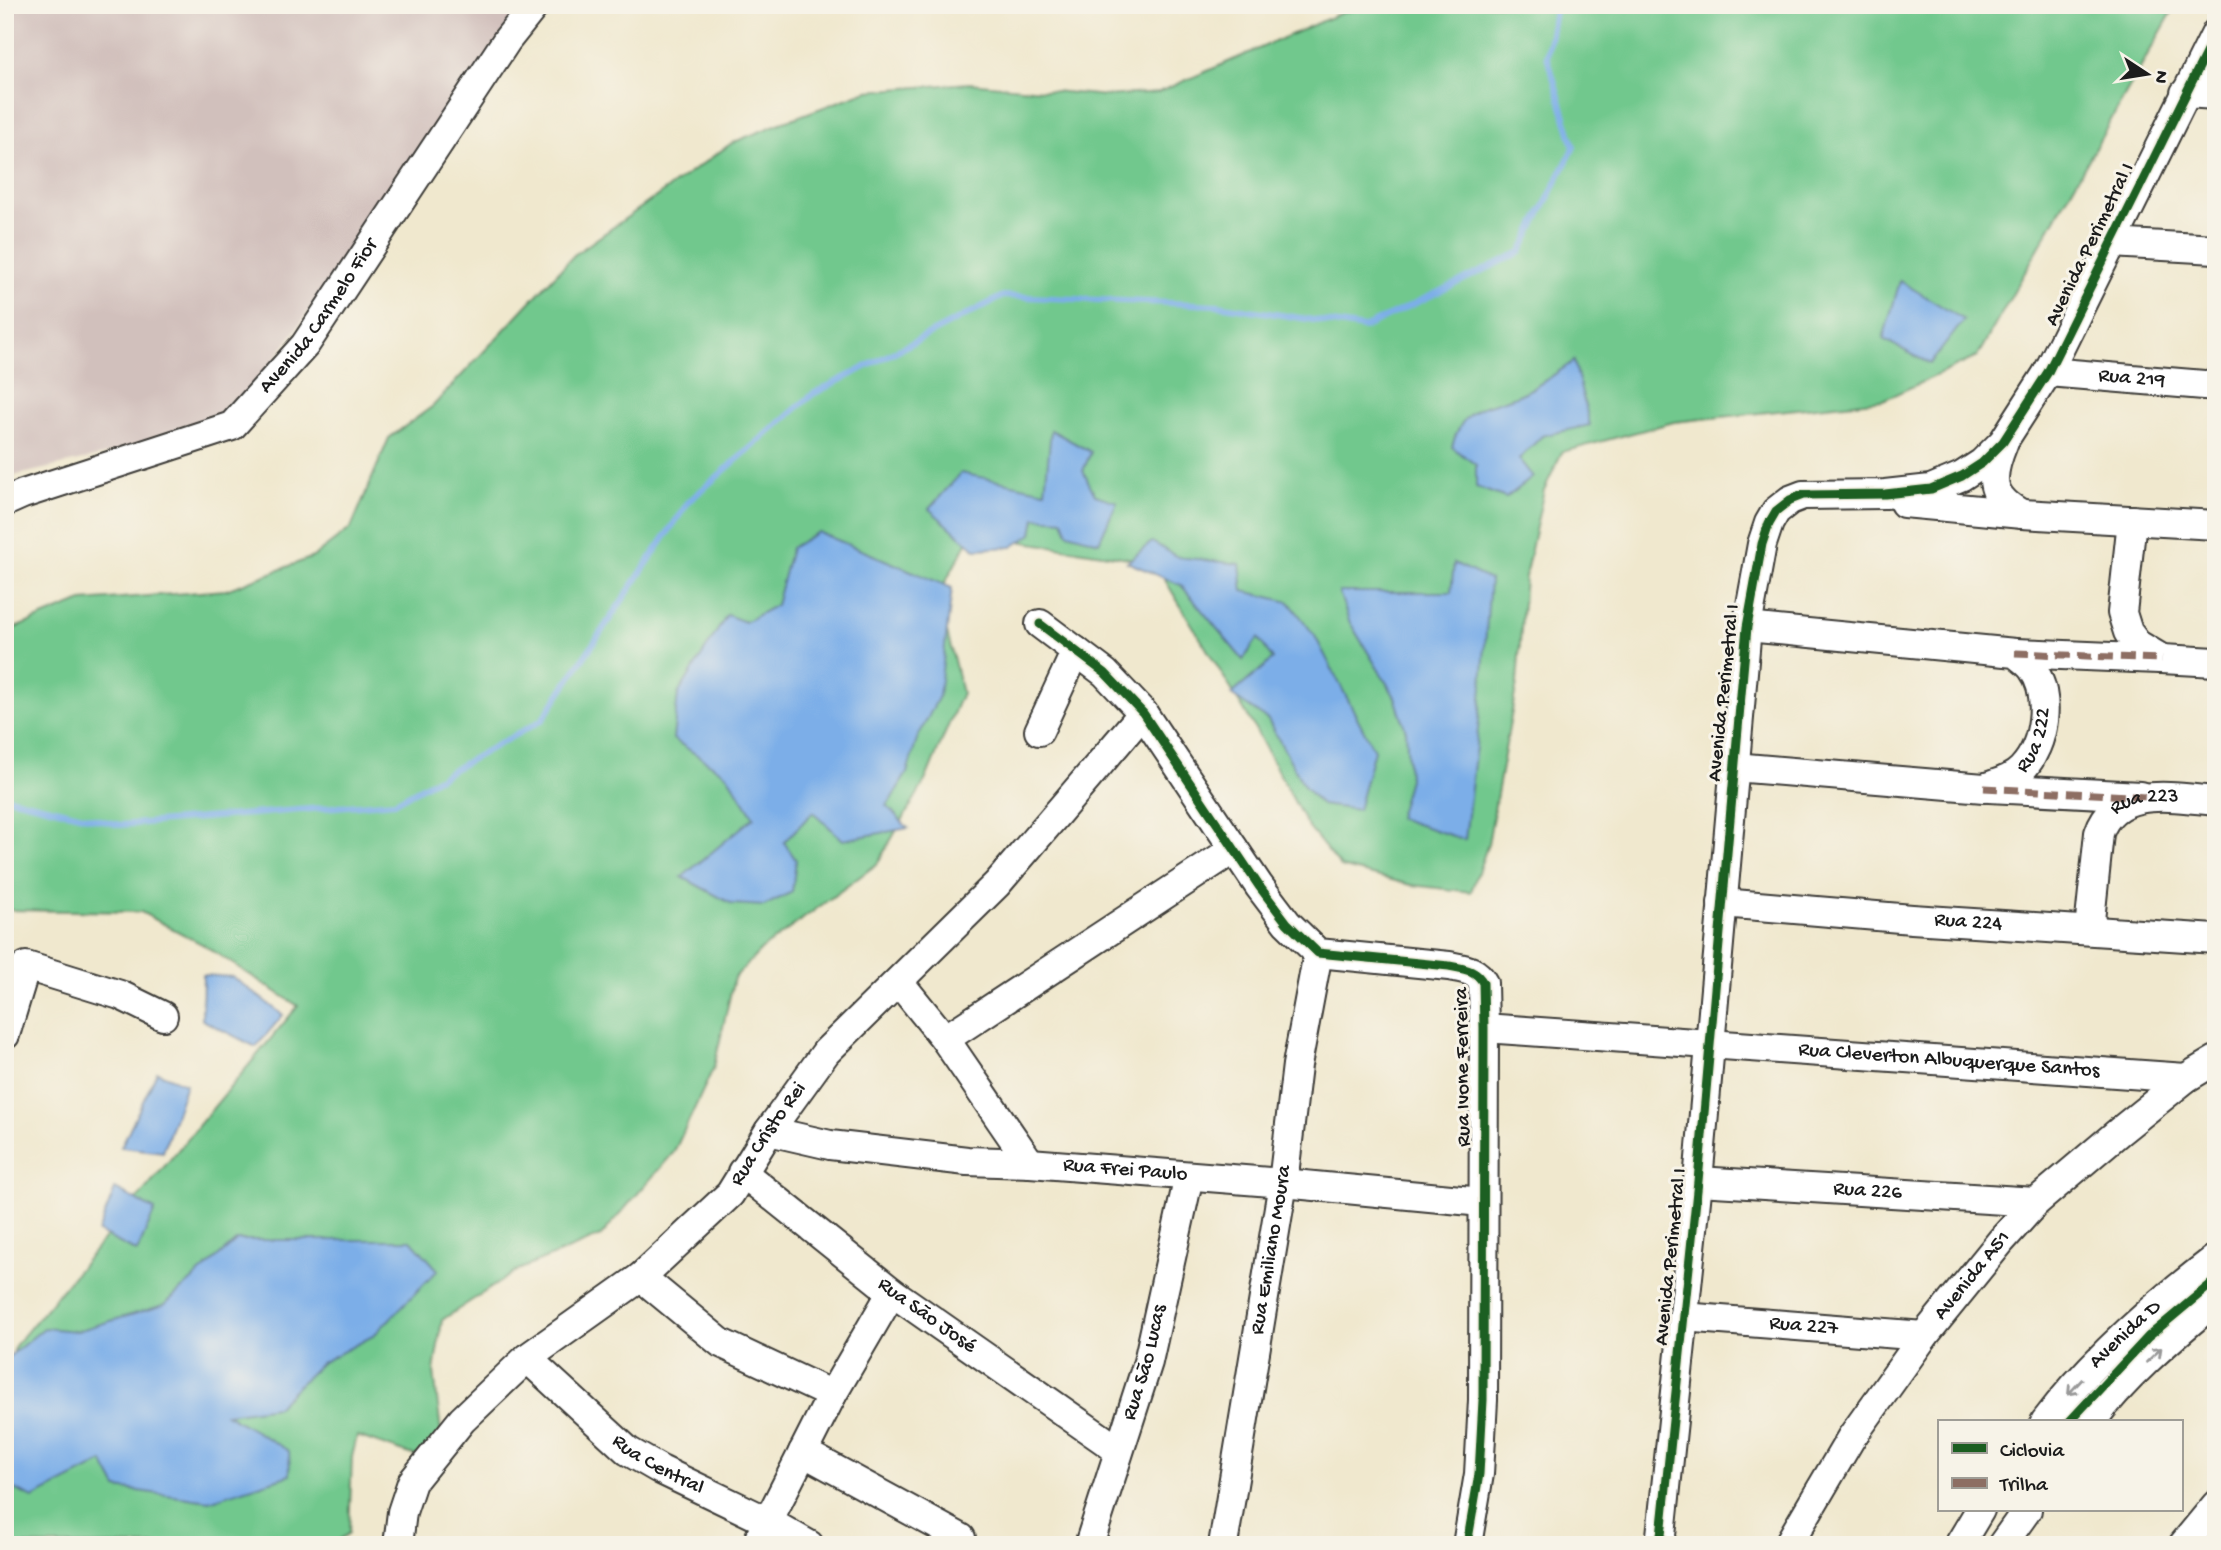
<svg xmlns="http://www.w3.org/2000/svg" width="2221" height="1550" viewBox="0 0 2221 1550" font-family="'Gochi Hand',sans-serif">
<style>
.industrial{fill:#d1c0bc}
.green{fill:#71c88d;stroke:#467254;stroke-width:2}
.water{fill:#7caee8;stroke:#4c6582;stroke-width:2}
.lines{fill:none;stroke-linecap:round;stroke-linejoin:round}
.stream{stroke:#7caee8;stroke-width:6}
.minor-casing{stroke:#3c3b37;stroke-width:32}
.minor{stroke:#fff;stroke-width:28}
.quiet{stroke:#8d6e63;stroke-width:7;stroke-dasharray:14 7;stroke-linecap:butt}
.cycleway-casing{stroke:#f7f3e8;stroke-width:13}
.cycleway{stroke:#1b5e20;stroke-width:9}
.oneway{stroke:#999}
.labels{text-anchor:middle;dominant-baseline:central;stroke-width:6;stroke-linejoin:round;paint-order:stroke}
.street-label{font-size:21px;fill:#1c1c1c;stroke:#f7f3e8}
</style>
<rect width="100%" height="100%" fill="#f7f3e8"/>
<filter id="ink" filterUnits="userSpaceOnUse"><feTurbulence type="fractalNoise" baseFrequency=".0143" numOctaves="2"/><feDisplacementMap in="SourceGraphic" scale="14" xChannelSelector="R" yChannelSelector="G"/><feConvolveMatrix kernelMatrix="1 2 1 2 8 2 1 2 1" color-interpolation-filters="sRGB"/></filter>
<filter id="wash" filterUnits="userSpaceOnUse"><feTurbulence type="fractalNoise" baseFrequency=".00686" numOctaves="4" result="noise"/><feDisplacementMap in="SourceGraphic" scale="28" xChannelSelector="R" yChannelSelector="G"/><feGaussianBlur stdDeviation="1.57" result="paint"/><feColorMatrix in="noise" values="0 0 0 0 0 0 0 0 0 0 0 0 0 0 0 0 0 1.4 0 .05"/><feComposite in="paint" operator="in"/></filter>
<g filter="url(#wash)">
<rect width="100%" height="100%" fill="#f0e8ce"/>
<path class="industrial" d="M5,5h520l-297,421 -223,52z"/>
<path class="green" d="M1367,5h809l-199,352 -94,43 -209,22 -112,30 -18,38 -19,87 -8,106 -29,161 -17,48 -60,-7 -70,-18 -33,-40 -54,-100 -100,-165 -182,-28 -34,61 24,98 -37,88 -48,83 -115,85 -28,29 -20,89 -40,85 -73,84 -83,34 -76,50 -8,51 7,61 -25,24 -59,-20 -5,21 -3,76 -17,12h-327v-133l6,-8 3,-57 284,-341 -96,-62 -61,-32 -136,-2v-278l77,-31 144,-11 87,-33 38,-29 38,-90 44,-32 141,-151 158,-112 46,-19 89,-33 102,-8 138,13 52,-4 177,-77z"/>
<g class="water">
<path d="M1900,281l64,39 -34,44 -47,-25z"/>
<path d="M1574,361l16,64 -48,11 -23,23 14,18 -27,21 -30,-11v-22l-24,-18c13,-49 39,-37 75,-56 17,-8 32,-20 47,-30z"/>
<path d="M1051,430l40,22 -8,19 12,24 22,7 -18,40 -31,-9 -5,-13 -28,-2 -3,16 -20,13 -37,2 -46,-40 32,-36 84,18z"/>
<path d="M818,532l134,56 -13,108 -22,43 -10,34 -20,33 21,22 -65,12 -30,-28 -29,30 12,18 -4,32 -28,14 -32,-2 -50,-27 72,-60 -27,-42 -54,-36 5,-45 49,-79 18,7 31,-17 15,-57z"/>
<path d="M1152,542l26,15 62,7 3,27 46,11 26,34 59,114 -16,60 -37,-5 -17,-19 -36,-66 -37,-25 42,-36 -15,-21 -15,22 -62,-75 -54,-23z"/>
<path d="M1454,563l36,17 -10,132 -15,128 -67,-22 11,-39 -3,-48 -11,-34 -46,-76 -10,-29h112z"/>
<path d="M203,975l30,2 50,38 -27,32 -54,-27z"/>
<path d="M157,1072l29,12 -23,68 -42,-5z"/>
<path d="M115,1189l40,21 -18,42 -39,-20z"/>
<path d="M237,1240h174l27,30 -65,66 -52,27 -45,44 -50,7 63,37 1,24 -81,26 -92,-13 -14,-26 -70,36 -28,-13v-125l39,-32 33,3 87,-26z"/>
</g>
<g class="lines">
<path class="stream" d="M5,797l115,28 275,-23 147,-82 147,-219 124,-107 190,-98 215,9 146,23 157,-76 53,-105 -27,-91 9,-51"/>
</g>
</g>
<g filter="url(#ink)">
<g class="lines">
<defs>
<g id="minor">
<path d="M2185,93l31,2"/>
<path d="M2111,243l105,6"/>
<path id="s1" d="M2048,372l168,14"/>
<path d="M2003,444c-13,32 -16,52 19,70"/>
<path id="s2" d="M5,502l18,-8 209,-68 73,-81 202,-305 28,-35"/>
<path d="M1904,503l118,11 194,11"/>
<path d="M2132,520l-10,93 6,19 9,12 25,15 54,3"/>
<path d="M1040,624l65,49 38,40 116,173 28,37 31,30 131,13c14,3 27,3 34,17l1,45 -1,372 -4,74 -12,71"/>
<path d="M2015,653l144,6"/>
<path d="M1039,731l37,-80"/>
<path id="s3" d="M1734,767l250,21c13,-5 28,-8 38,-19 23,-24 30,-74 10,-101 -5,-6 -11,-10 -17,-15l-268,-26"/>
<path d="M1989,788l151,8"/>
<path id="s4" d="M1722,903l190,16 304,20"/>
<path id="s5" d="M2089,930l10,-97c16,-49 77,-35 117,-32"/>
<path d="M899,982l46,57 85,124"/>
<path id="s6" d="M1484,1028l702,50"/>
<path d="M5,1035l21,-69 94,29 43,21"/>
<path d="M945,1039l289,-190"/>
<path id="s7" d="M769,1131l61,14 137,16 63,2 253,20 199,19"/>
<path id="s8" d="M742,1172l150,120 226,158"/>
<path id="s9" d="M1698,1181l338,21"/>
<path d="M641,1277l80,66 111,52"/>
<path id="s10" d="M1683,1317l241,19"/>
<path id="s11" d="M527,1358l101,93 33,19 106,51 42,24"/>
<path id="s12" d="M2045,1422c45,-60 111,-118 171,-164"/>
<path d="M2091,1422c34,-46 81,-85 125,-122"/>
<path d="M803,1452l158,86"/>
<path id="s13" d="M398,1545l4,-33 10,-30 50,-62 65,-62 114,-81 89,-83 39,-63 57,-79 171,-168 146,-171"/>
<path d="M756,1545l76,-150 60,-103"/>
<path id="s14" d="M1089,1545l59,-183 41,-186"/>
<path id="s15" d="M1223,1545l60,-362 14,-118 21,-112"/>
<path d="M1660,1545l38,-364 49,-554 15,-83 7,-21 7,-12 14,-11 13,-5 82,-1 46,-5 31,-13 20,-13 21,-21 45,-70 168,-339"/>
<path id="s16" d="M1788,1545l63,-107 73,-102 77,-95 35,-39 84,-71 66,-53 30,-18"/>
<path d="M1959,1545l21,-35"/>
<path d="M2002,1545l25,-35"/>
<path d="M2183,1545l33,-40"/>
</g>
</defs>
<use href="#minor" class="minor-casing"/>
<use href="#minor" class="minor"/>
<g class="quiet">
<path d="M2015,653l147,6"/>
<path d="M1984,788l163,9"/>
</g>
<defs>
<g id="cycleway">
<path d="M1040,624l65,49 38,40 116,173 28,37 31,30 131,13c14,3 27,3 34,17l1,45 -1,372 -4,74 -12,71"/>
<path d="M2069,1422l79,-85 68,-57"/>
<path d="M1660,1545l38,-364 49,-554 15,-83 7,-21 7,-12 14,-11 13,-5 82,-1 46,-5 31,-13 20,-13 21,-21 45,-70 168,-339"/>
</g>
</defs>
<use href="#cycleway" class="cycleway-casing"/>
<use href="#cycleway" class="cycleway"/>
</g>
<defs><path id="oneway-shaft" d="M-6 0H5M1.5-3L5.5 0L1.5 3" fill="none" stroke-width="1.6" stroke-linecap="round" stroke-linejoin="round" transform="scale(1.75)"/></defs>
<g class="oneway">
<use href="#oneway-shaft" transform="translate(2154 1355) rotate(-44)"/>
<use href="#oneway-shaft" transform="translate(2075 1387) rotate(133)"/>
</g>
</g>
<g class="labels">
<g class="street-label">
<text transform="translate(2091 245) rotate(-64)">Avenida Perimetral I</text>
<text stroke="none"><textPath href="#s2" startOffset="380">Avenida Carmelo Fior</textPath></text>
<text stroke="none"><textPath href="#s1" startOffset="84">Rua 219</textPath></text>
<text transform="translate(1725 693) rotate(-84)">Avenida Perimetral I</text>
<text stroke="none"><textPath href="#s3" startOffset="326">Rua 222</textPath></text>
<text stroke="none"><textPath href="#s5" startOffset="158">Rua 223</textPath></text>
<text stroke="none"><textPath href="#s4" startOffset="247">Rua 224</textPath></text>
<text stroke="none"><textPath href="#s6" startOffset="466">Rua Cleverton Albuquerque Santos</textPath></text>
<text transform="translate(1464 1067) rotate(-91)">Rua Ivone Ferreira</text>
<text stroke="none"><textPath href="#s13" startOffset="567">Rua Cristo Rei</textPath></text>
<text stroke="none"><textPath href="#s7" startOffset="359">Rua Frei Paulo</textPath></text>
<text stroke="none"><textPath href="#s9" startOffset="170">Rua 226</textPath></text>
<text stroke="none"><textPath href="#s15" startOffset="299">Rua Emiliano Moura</textPath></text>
<text transform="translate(1672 1257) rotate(-84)">Avenida Perimetral I</text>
<text stroke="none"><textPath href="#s16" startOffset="327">Avenida A51</textPath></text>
<text stroke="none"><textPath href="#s8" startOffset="234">Rua São José</textPath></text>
<text stroke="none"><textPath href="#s10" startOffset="121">Rua 227</textPath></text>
<text stroke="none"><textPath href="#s12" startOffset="119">Avenida D</textPath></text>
<text stroke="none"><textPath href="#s14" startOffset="191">Rua São Lucas</textPath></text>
<text stroke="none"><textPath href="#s11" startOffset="170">Rua Central</textPath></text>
</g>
</g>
<rect width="2221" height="1550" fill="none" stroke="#f7f3e8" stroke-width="28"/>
<rect x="1938" y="1420" width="245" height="91" fill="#f7f3e8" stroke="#9f9d96" stroke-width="2"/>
<rect x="1952" y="1443" width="35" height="10" fill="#1b5e20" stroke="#9f9d96" stroke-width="2"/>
<text x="2000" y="1456" font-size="21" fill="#1c1c1c">Ciclovia</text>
<rect x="1952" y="1478" width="35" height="10" fill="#8d6e63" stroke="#9f9d96" stroke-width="2"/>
<text x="2000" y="1490" font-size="21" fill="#1c1c1c">Trilha</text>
<g transform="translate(2147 74) rotate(102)" stroke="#f7f3e8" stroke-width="5" paint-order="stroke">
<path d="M0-5L12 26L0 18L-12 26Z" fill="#1c1c1c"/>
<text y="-10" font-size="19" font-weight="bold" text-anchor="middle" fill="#1c1c1c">N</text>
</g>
</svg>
